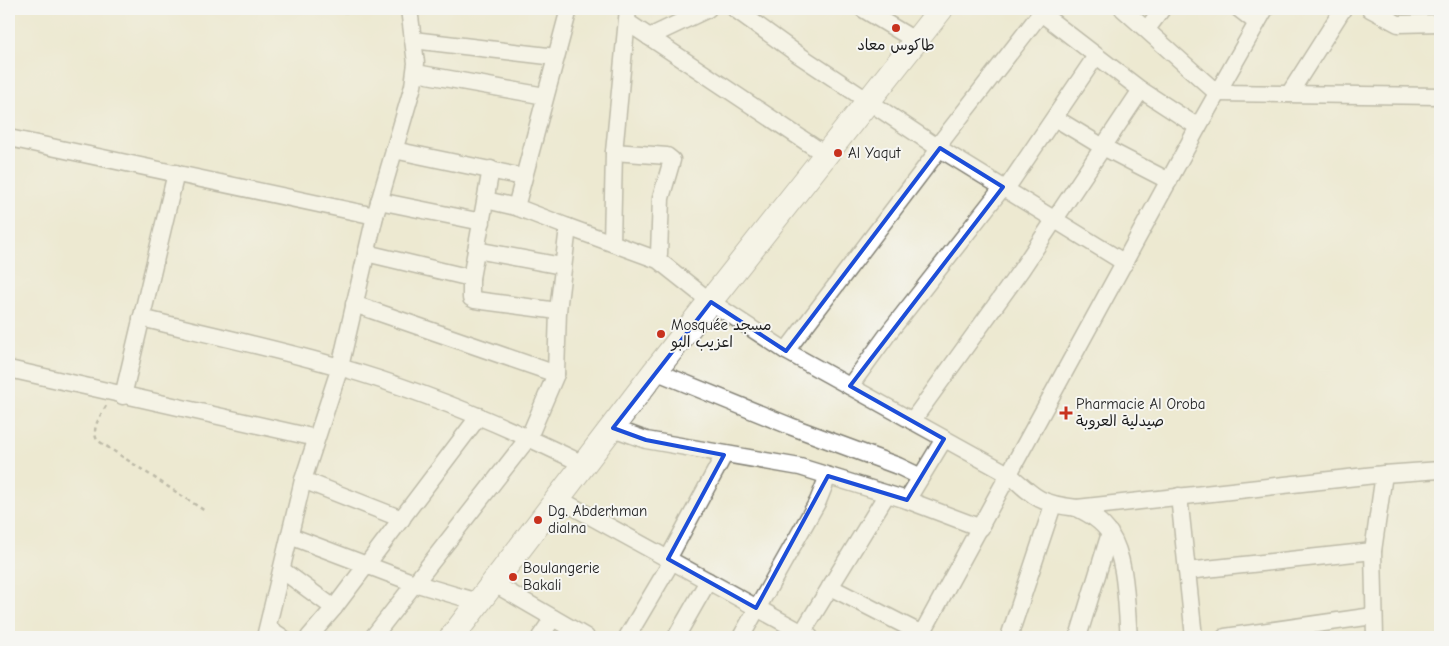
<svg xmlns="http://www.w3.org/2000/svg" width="1449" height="646" viewBox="0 0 1449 646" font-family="'Comic Neue','Playpen Sans Arabic',sans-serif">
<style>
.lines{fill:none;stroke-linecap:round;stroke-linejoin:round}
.street-casing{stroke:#848276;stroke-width:19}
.secondary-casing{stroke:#848276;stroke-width:26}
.path{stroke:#848276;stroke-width:2.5;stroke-dasharray:4 4;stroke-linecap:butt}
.street{stroke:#fff;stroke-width:16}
.secondary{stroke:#fff;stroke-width:24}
.marked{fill:none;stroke:#1d4ed8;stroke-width:4;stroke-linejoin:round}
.poi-dot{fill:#c8321e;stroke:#f6f6f2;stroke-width:2}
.labels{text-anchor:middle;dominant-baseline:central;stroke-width:4;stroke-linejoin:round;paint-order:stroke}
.poi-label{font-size:15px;fill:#1c1c1c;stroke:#f6f6f2;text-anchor:start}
</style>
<rect width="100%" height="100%" fill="#f6f6f2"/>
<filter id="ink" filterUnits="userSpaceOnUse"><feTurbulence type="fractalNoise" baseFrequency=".02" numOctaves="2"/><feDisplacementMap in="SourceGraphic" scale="10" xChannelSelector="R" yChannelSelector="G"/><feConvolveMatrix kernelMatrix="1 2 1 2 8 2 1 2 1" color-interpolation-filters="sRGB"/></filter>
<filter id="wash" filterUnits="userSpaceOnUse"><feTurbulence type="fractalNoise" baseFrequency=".0096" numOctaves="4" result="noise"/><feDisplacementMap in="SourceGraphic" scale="20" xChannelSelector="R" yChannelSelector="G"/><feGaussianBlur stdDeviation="1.12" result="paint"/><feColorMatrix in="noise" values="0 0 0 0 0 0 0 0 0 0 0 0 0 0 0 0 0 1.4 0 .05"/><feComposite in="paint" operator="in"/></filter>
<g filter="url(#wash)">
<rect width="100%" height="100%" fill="#ede9d1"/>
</g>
<g filter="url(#ink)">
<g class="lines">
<defs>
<g id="street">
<path d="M628,9l-14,143 53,4 5,4 -11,38 -2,56"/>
<path d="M735,9l61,44 141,94 107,-138"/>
<path d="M863,9l53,32"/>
<path d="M1123,9l94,84 223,3"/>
<path d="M1239,9l18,14"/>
<path d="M1370,9l28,15 42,-1"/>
<path d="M1041,13l100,77 57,37"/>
<path d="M627,22l199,133"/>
<path d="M1147,29l15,-20"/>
<path d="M649,37l59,-28"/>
<path d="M413,40l143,17"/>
<path d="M416,73l129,23"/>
<path d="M1289,94l54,-85"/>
<path d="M1055,118l48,29 66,34"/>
<path d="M9,138l366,78"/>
<path d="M937,147l188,116"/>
<path d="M394,150l129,27"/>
<path d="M1006,189l90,-133"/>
<path d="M486,200l30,7"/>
<path d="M379,201l103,21"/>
<path d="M568,227l-52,-20 53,-198"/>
<path d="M612,243l2,-91"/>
<path d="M476,250l86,16"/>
<path d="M366,253l105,25v20l4,2 83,11"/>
<path d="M471,278l20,-109"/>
<path d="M354,304l202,70"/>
<path d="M141,318c66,16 133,30 198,49 85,24 167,59 246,98"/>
<path d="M786,351l154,-203"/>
<path d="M9,369l307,69"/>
<path d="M655,371l135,55 108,40 23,11"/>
<path d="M850,386l40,-55 113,-144"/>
<path d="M123,396l53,-223"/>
<path d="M912,421l109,-151 120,-180"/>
<path d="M613,428l33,12 154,27 107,33 74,28"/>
<path d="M303,480l99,39"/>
<path d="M1179,496l15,141"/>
<path d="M559,499l251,138"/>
<path d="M907,500l37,-61"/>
<path d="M1077,508c12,6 25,13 33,26 17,25 16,73 19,103"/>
<path d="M290,536l124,47 64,19"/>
<path d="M668,559l56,-104"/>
<path d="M282,570l52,38"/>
<path d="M1187,571l186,-20"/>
<path d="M493,583l93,54"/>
<path d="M830,587l92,47"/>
<path d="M268,628l14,9"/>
<path d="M802,633l85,-139"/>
<path d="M265,637l38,-157 37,-113 35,-151 38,-130 3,-23 -7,-54"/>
<path d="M309,637l25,-29 145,-192"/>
<path d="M373,637l156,-200 27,-63 2,-63 10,-84 90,33 53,42 75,49 224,124c26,24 31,29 67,33l307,-34 56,-4"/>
<path d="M540,637l13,-19"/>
<path d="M627,637l45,-76"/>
<path d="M676,637l32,-56"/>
<path d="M741,637l77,-136 10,-25"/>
<path d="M920,637l278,-510 67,-118"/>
<path d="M1009,637l44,-132"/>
<path d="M1078,637l32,-104"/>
<path d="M1225,637l148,-21"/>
<path d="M1375,637l-2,-86 11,-77"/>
</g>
<path id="secondary" d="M452,637l203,-266 286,-362"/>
</defs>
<use href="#street" class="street-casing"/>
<use href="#secondary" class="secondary-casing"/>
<g class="path">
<path d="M336,9l8,3h52"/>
<path d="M106,406c-6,11 -15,22 -9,34l108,71"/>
</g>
<use href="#street" class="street"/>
<use href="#secondary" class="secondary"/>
</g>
</g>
<path d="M0 0H1449V646H0ZM940,148l63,39 -153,199 94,53 -37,61 -79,-24 -72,132 -88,-49 56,-104 -78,-15 -33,-12 98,-126 75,49z" fill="#ede9d1" fill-opacity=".55" fill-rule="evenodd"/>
<path class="marked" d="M940,148l63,39 -153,199 94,53 -37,61 -79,-24 -72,132 -88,-49 56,-104 -78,-15 -33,-12 98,-126 75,49z"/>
<g class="poi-dot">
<circle cx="896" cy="28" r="5"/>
<circle cx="838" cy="153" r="5"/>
<circle cx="661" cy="334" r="5"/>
<path d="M1063.5 405.5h5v5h5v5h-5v5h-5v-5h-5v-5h5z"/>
<circle cx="538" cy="520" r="5"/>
<circle cx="513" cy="577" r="5"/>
</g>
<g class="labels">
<g class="poi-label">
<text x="896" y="45" text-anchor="middle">طاكوس معاد</text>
<text x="848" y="153">Al Yaqut</text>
<text x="671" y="325">Mosquée مسجد<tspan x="671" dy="17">اعزيب البو</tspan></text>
<text x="1076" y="404">Pharmacie Al Oroba<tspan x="1076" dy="17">صيدلية العروبة</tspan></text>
<text x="548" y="511">Dg. Abderhman<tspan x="548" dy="17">dialna</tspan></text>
<text x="523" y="568">Boulangerie<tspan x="523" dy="17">Bakali</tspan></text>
</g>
</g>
<rect width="1449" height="646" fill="none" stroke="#f6f6f2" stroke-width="30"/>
</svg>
